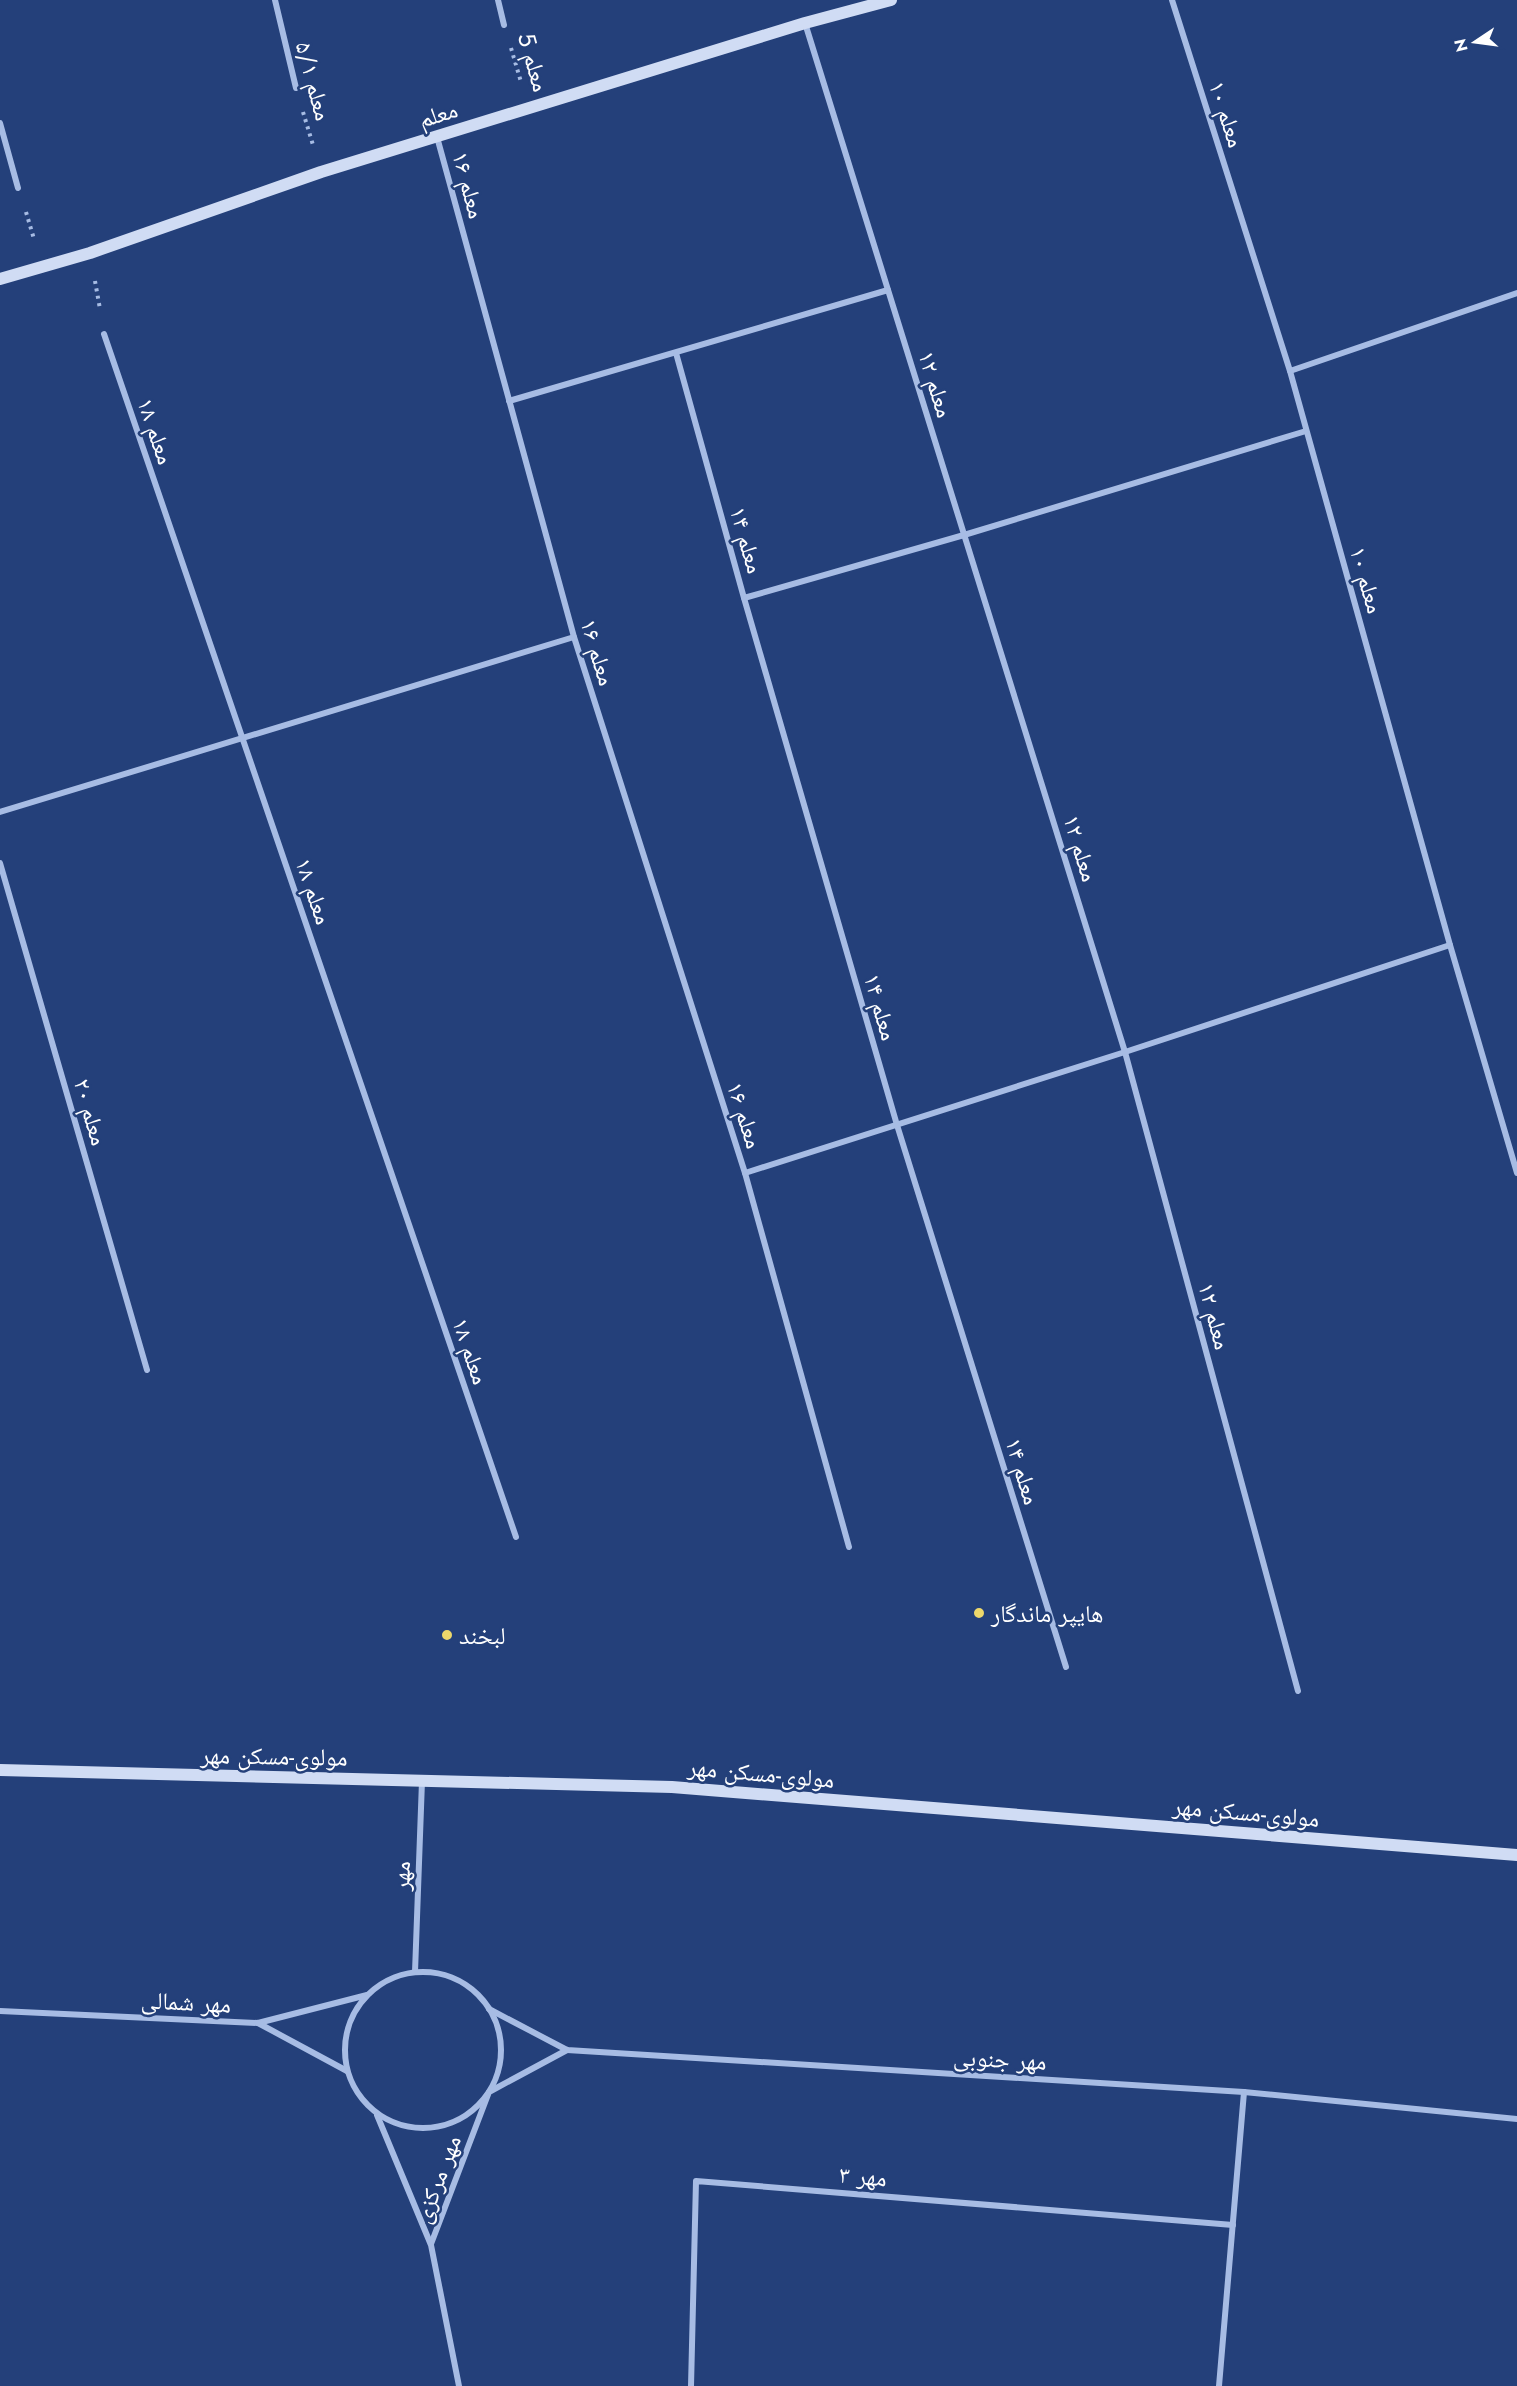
<svg xmlns="http://www.w3.org/2000/svg" width="1517" height="2386" viewBox="0 0 1517 2386" font-family="Jost,'Noto Naskh Arabic',sans-serif">
<style>
.lines{fill:none;stroke-linecap:round;stroke-linejoin:round}
.path{stroke:#a7bce4;stroke-width:4;stroke-dasharray:3 4.5;stroke-linecap:butt}
.street{stroke:#a7bce4;stroke-width:6}
.secondary{stroke:#d0dcf4;stroke-width:12}
.poi-dot{fill:#eed86b;stroke:#24407a;stroke-width:2}
.labels{text-anchor:middle;dominant-baseline:central;stroke-width:5;stroke-linejoin:round;paint-order:stroke}
.street-label{font-size:24px;fill:#fff;stroke:#24407a}
.poi-label{font-size:24px;fill:#fff;stroke:#24407a;text-anchor:start}
</style>
<rect width="100%" height="100%" fill="#24407a"/>
<g class="lines">
<g class="path">
<path d="M511,48l10,34"/>
<path d="M303,112l10,33"/>
<path d="M26,212l8,27"/>
<path d="M95,281l5,28"/>
</g>
<g class="street">
<path d="M275,0l21,88"/>
<path d="M498,0l6,25"/>
<path d="M1172,0l118,371 160,574 67,228"/>
<path d="M805,23l320,1029 173,639"/>
<path d="M0,123l18,65"/>
<path d="M437,137l137,500 171,536 104,374"/>
<path d="M104,334l412,1203"/>
<path d="M676,353l68,245 153,527 169,542"/>
<path d="M1290,371l227,-78"/>
<path d="M509,401l379,-111"/>
<path d="M744,598l220,-63 342,-104"/>
<path d="M0,812l574,-175"/>
<path d="M0,863l147,507"/>
<path d="M745,1173l380,-121 325,-107"/>
<path d="M415,1972l7,-191"/>
<circle cx="423" cy="2050" r="78"/>
<path d="M489,2009l78,41 677,42 273,27"/>
<path d="M0,2011l258,12 109,-28"/>
<path d="M258,2023l89,48"/>
<path d="M377,2115l54,130 28,141"/>
<path d="M431,2244l58,-152 78,-42"/>
<path d="M691,2386l5,-205 537,44"/>
<path d="M1219,2386l25,-294"/>
</g>
<g class="secondary">
<path d="M0,279l90,-26 231,-81 484,-149 86,-23"/>
<path d="M0,1770l672,17 845,68"/>
</g>
</g>
<g class="poi-dot">
<circle cx="979" cy="1613" r="6"/>
<circle cx="447" cy="1635" r="6"/>
</g>
<g class="labels">
<g class="street-label">
<text transform="translate(534 62) rotate(74)">معلم 5</text>
<text transform="translate(314 81) rotate(75)">معلم ۵/۱</text>
<text transform="translate(438 114) rotate(-17)">معلم</text>
<text transform="translate(1227 114) rotate(72)">معلم ۱۰</text>
<text transform="translate(469 185) rotate(75)">معلم ۱۶</text>
<text transform="translate(936 384) rotate(73)">معلم ۱۲</text>
<text transform="translate(156 431) rotate(71)">معلم ۱۸</text>
<text transform="translate(747 540) rotate(74)">معلم ۱۴</text>
<text transform="translate(1367 580) rotate(74)">معلم ۱۰</text>
<text transform="translate(598 652) rotate(73)">معلم ۱۶</text>
<text transform="translate(1081 848) rotate(73)">معلم ۱۲</text>
<text transform="translate(314 891) rotate(71)">معلم ۱۸</text>
<text transform="translate(881 1007) rotate(74)">معلم ۱۴</text>
<text transform="translate(91 1112) rotate(74)">معلم ۲۰</text>
<text transform="translate(745 1115) rotate(72)">معلم ۱۶</text>
<text transform="translate(1215 1316) rotate(75)">معلم ۱۲</text>
<text transform="translate(471 1351) rotate(71)">معلم ۱۸</text>
<text transform="translate(1023 1471) rotate(73)">معلم ۱۴</text>
<text transform="translate(274 1756) rotate(1)">مولوی-مسکن مهر</text>
<text transform="translate(761 1773) rotate(5)">مولوی-مسکن مهر</text>
<text transform="translate(1246 1812) rotate(5)">مولوی-مسکن مهر</text>
<text transform="translate(401 1876) rotate(-88)">مهر</text>
<text transform="translate(186 2002) rotate(3)">مهر شمالی</text>
<text transform="translate(1000 2059) rotate(3)">مهر جنوبی</text>
<text transform="translate(863 2176) rotate(5)">مهر ۳</text>
<text transform="translate(437 2179) rotate(-69)">مهر مرکزی</text>
</g>
<g class="poi-label">
<text x="991" y="1613">هایپر ماندگار</text>
<text x="459" y="1635">لبخند</text>
</g>
</g>
<g transform="translate(1475 42) rotate(257)" stroke="#24407a" stroke-width="4.5" paint-order="stroke">
<path d="M0-4.5L10 22L0 15L-10 22Z" fill="#ffffff"/>
<text y="-9" font-size="16" font-weight="bold" text-anchor="middle" fill="#ffffff">N</text>
</g>
</svg>
